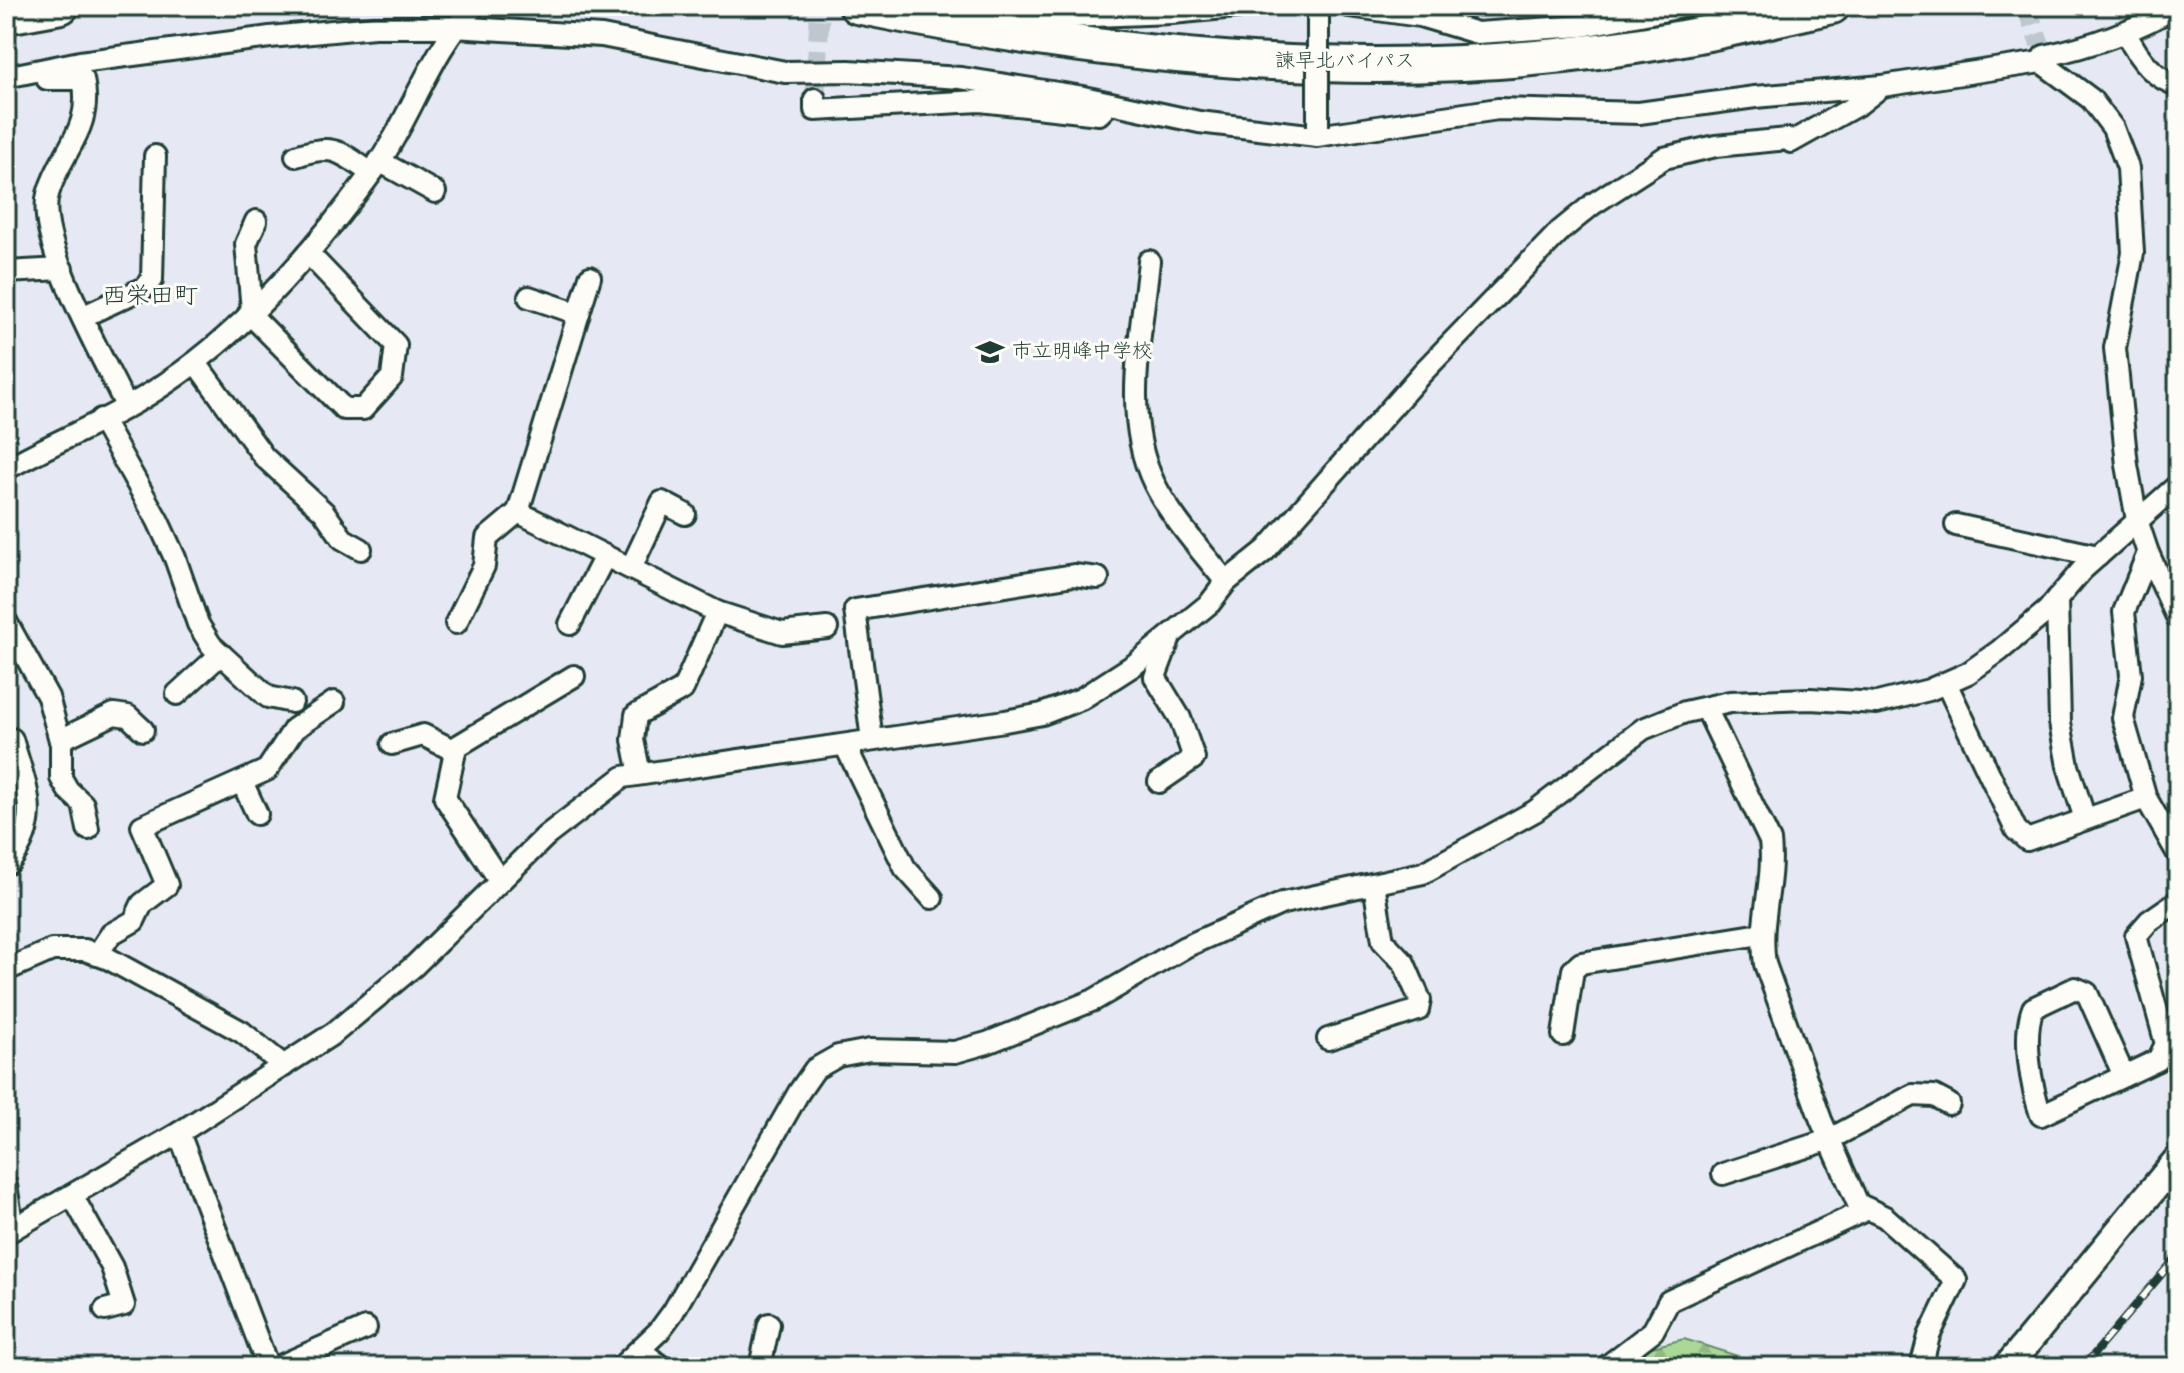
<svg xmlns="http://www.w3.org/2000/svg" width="2184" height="1373" viewBox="0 0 2184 1373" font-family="Kalam,'Klee One',sans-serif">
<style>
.forest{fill:url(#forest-firs);stroke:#648a66;stroke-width:2}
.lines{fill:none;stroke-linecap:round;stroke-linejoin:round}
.minor-tunnel{stroke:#bec7ce;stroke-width:20;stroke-dasharray:20 10;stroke-linecap:butt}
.minor-casing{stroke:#1f3d34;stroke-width:26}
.tertiary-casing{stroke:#1f3d34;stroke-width:32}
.trunk-casing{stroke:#1f3d34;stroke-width:40}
.minor{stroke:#fdfcf7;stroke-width:20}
.tertiary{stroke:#fdfcf7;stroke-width:26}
.trunk{stroke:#fdfcf7;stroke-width:34}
.rail-casing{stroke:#1f3d34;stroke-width:8}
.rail{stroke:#fdfcf7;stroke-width:5;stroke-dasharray:15;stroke-linecap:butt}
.minor-bridge-casing{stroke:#1f3d34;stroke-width:26;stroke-linecap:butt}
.minor-bridge{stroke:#fdfcf7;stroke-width:20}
.labels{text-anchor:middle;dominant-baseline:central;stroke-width:6;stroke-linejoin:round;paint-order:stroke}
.street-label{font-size:20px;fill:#1f3d34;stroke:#fdfcf7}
.poi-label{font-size:20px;fill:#1f3d34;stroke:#fdfcf7;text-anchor:start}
.quarter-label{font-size:24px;fill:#1f3d34;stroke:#fdfcf7}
</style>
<defs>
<pattern id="forest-firs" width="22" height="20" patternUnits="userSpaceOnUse" patternTransform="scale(2)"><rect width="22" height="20" fill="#a9d897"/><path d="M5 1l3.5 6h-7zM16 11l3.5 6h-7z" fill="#91ba83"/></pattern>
</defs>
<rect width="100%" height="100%" fill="#e6e9f4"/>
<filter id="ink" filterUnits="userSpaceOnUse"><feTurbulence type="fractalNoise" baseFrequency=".0125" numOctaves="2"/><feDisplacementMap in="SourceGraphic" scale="16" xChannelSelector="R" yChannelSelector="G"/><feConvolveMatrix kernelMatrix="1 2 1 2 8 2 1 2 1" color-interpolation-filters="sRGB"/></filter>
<g filter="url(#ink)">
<path class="forest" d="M1684,1339l60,19 5,9h-127l6,-14z"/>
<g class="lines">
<g class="minor-tunnel">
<path d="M2026,6l14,38"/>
<path d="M815,99l5,-93"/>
</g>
<defs>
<g id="minor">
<path d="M984,6l57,12 131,-5 74,-7"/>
<path d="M1349,6l71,10 57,17 105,-7 106,-20"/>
<path d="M1318,30v-24"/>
<path d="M2126,33c11,23 28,46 52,52"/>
<path d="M2044,56c49,-10 90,-25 134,-50"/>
<path d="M6,77l74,-15 190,-25 104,-10h79l149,9 183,36 64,-1 112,7 122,19 116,25 118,14 181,-27 141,4 116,-16 127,-11"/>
<path d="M47,79h36c11,51 -23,72 -35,115 -13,47 56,165 78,212"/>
<path d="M815,99v11l165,-9 119,13 11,-11"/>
<path d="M296,156c38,-13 44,-4 75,17"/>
<path d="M379,161l56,31"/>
<path d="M1149,261c-7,71 -28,155 5,222 18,36 48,68 72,99"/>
<path d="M6,272l56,-3"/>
<path d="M529,297l50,17"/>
<path d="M252,310l-6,-66 10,-23"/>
<path d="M249,313l95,96h19l29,-32 4,-32 -88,-92"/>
<path d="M84,316l60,-28 8,-8 3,-124"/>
<path d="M196,363l68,94 60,55 19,27 18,10"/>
<path d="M101,419l57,102 17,37 23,66 13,21 57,52 24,5"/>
<path d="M6,469c47,-27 100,-47 145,-76 88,-55 161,-139 222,-222 38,-52 56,-118 101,-165"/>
<path d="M518,512l72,-235"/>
<path d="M1956,525l142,31"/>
<path d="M2148,553l30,66"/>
<path d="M631,568l31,-66 23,12"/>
<path d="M2057,599l3,124 8,43 17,53"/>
<path d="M717,612l65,21 45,-5"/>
<path d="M6,621l42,76 13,47v34l7,12 15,14 5,25"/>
<path d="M456,623l28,-57 3,-28 31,-26 199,100 -34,77 -47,26 -3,25 7,34"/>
<path d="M570,624l35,-68"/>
<path d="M1946,683l70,147 11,10 119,-42"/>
<path d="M177,694l44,-40"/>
<path d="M1706,708l64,133c5,43 -12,79 -5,123l56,156 37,84 27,13 71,63 -27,56 -8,31"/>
<path d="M6,739h6c14,50 31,79 -3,124"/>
<path d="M60,740l54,-26 14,2 15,14"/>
<path d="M872,740l-17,-130 219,-35 24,3"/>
<path d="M392,744l31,-9 32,16"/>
<path d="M845,745l60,123 27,30"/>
<path d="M1159,782l35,-24 -14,-40 -25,-41 15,-40"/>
<path d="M243,784l14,30"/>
<path d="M500,881l-55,-83 11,-51 118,-71"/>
<path d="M97,955l14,-21 23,-13 8,-17 25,-19 -25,-59 125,-56 27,-41 40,-27"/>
<path d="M6,970l46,-20h33l24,9 133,73 42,34"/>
<path d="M1563,1035l10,-65 8,-7 180,-29"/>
<path d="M1328,1039l90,-29 2,-10 -16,-37 -21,-22 -9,-57"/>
<path d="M2124,1076l-37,-83 -12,-5 -42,20c-11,29 -2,78 8,107l117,-55 8,-16 -30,-108 13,-15 29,-20"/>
<path d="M179,1133l89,234"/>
<path d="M1723,1174l105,-34 85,-45 21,1 15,8"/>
<path d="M6,1185l7,44"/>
<path d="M72,1195l40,72 12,38 -19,5"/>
<path d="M6,1233l173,-100 155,-100 80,-67 132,-130 77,-59 382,-56 37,-7 39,-15 53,-34 76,-62 16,-21 40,-32 156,-177 138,-142 33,-27 71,-46 52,-12 72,-7 3,3 68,-38 23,-18 159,-24 50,37 22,29 15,40 5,85 -18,95 12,117 10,55 11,33 -24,59 7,63 -8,43 23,80 32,56"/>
<path d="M640,1350l22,17"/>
<path d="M278,1367l88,-39"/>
<path d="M621,1367l38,-36 14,-19 126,-220 16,-23 23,-13 32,-6 85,2 32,-9 107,-43 91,-53 98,-44 140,-30 112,-62 108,-82 42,-17 45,-10 80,-3 67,4 52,-13 39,-17 31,-22 48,-40 35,-41 96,-85"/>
<path d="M760,1367l9,-43"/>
<path d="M1606,1367l47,-36 16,-30 199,-92"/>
</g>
<path id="tertiary" d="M2007,1367l171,-208"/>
<g id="trunk">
<path d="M857,6c246,50 500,78 750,44 76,-10 150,-27 225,-44"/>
<path d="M6,16l55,-10"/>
</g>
</defs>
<use href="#minor" class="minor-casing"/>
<use href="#tertiary" class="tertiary-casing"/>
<use href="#trunk" class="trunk-casing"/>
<use href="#minor" class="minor"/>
<use href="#tertiary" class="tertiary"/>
<use href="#trunk" class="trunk"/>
<defs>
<path id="rail" d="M2083,1367l95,-112"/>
</defs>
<use href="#rail" class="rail-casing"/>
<use href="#rail" class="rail"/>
<defs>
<path id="minor-bridge" d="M1318,126v-96"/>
</defs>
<use href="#minor-bridge" class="minor-bridge-casing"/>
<use href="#minor-bridge" class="minor-bridge"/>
</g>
</g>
<defs>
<symbol id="school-bare" viewBox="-9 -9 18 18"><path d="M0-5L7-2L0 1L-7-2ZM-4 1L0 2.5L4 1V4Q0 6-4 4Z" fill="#1f3d34" stroke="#fdfcf7" stroke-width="2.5" paint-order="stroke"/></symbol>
</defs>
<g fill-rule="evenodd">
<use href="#school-bare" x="970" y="332" width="40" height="40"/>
</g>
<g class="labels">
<g class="street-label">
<text x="1345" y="62">諫早北バイパス</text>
</g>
<g class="poi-label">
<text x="1012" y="352">市立明峰中学校</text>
</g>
<g class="quarter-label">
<text x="150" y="296">西栄田町</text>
</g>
</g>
<rect width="2184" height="1373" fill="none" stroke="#fdfcf7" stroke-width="32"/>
<rect x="16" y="16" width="2152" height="1341" fill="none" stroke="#1f3d34" stroke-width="3" filter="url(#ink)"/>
</svg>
